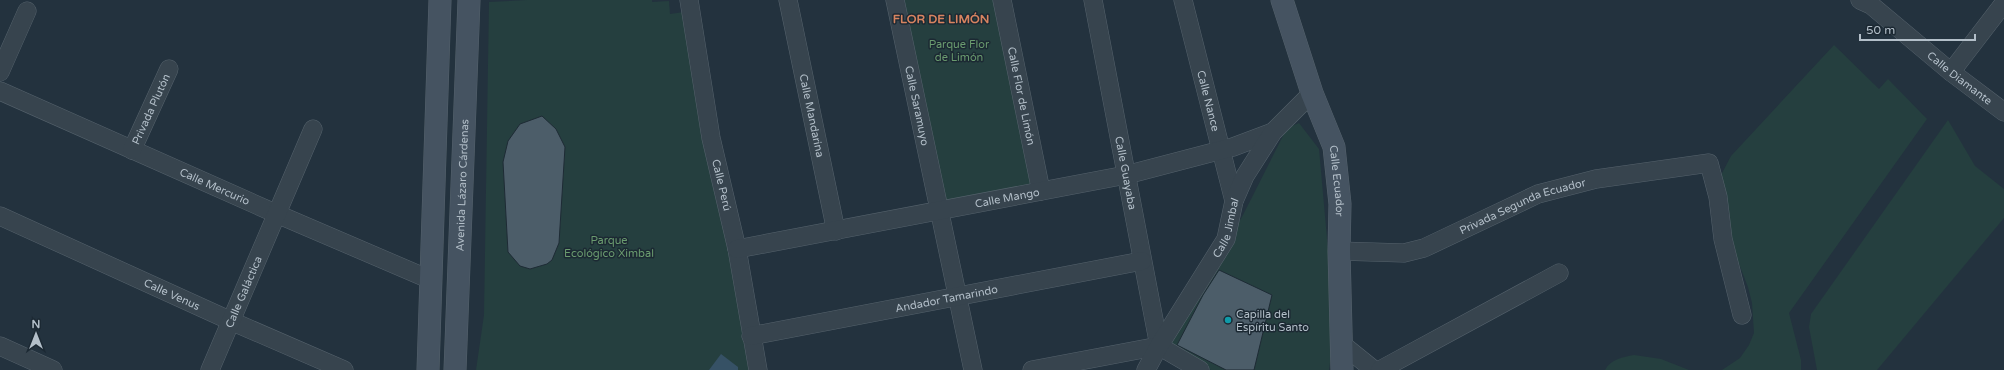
<svg xmlns="http://www.w3.org/2000/svg" width="2004" height="370" viewBox="0 0 2004 370" font-family="'Varela Round',sans-serif">
<style>
.green{fill:#253f3f}
.water{fill:#365165}
.building{fill:#4c5d69;stroke:#1e2b35}
.lines{fill:none;stroke-linecap:round;stroke-linejoin:round}
.street-casing{stroke:#55626c;stroke-width:19}
.secondary-casing{stroke:#55626c;stroke-width:23}
.street{stroke:#37444e;stroke-width:18}
.secondary{stroke:#455361;stroke-width:22}
.culture-dot{fill:#0f9aa8;stroke:#1c2933;stroke-width:1.5}
.labels{text-anchor:middle;dominant-baseline:central;stroke-width:3;stroke-linejoin:round;paint-order:stroke}
.park-label{font-size:11px;fill:#6a9b6f;stroke:#1c2933}
.street-label{font-size:11px;fill:#b3bfc9;stroke:#1c2933}
.poi-label{font-size:11px;fill:#b3bfc9;stroke:#1c2933;text-anchor:start}
.neighbourhood-label{font-size:12px;font-weight:bold;fill:#d78460;stroke:#1c2933}
</style>
<rect width="100%" height="100%" fill="#23323e"/>
<g class="green">
<path d="M527,0h125v2l17,-1 1,13 21,-3 67,359h-282l8,-55 5,-313z"/>
<path d="M902,0h98l39,190 -96,18z"/>
<path d="M1834,45l45,44 9,-10 39,40 -138,194 12,47v10h-79l18,-12 9,-13 5,-12 -2,-30 -4,-16 -16,-41 -12,-69 11,-21z"/>
<path d="M1948,120l27,46 29,23v29l-127,152h-60l-8,-43 2,-13z"/>
<path d="M1299,123l20,26 16,179 -6,42h-118l-48,-26 52,-80 28,-49 44,-87z"/>
<path d="M1634,355l27,4 28,11h-84c6,-11 18,-13 29,-15z"/>
</g>
<path class="water" d="M721,354l17,13v3h-29z"/>
<g class="building">
<path d="M542,116l14,13 9,18 -6,96 -7,17 -5,4 -17,5 -10,-3 -12,-14 -5,-90 5,-21 12,-17z"/>
<path d="M1219,270l53,25 -18,75h-28l-49,-25 26,-50z"/>
</g>
<g class="lines">
<defs>
<g id="street">
<path id="s1" d="M689,0l22,138 26,111 21,121"/>
<path id="s2" d="M788,0l48,231"/>
<path id="s3" d="M895,0l78,370"/>
<path id="s4" d="M1002,0l39,191"/>
<path id="s5" d="M1093,0l66,346"/>
<path id="s6" d="M1183,0l51,201"/>
<path id="s7" d="M1860,0l11,5 80,67 53,40"/>
<path d="M0,72l27,-61"/>
<path d="M1951,72l53,-69"/>
<path id="s8" d="M0,91l277,123 154,66"/>
<path id="s9" d="M132,150l37,-81"/>
<path id="s10" d="M0,216l231,105 113,49"/>
<path id="s11" d="M737,249l389,-74 107,-28 40,-15"/>
<path id="s12" d="M1339,251l65,2 20,-5 114,-54 58,-15 113,-16 9,34 5,42 19,76"/>
<path id="s13" d="M751,336l391,-75"/>
<path d="M1343,345l31,25"/>
<path d="M0,346l53,24"/>
<path d="M1159,346l41,24"/>
<path id="s14" d="M210,370l103,-241"/>
<path d="M1032,370l127,-24"/>
<path id="s15" d="M1146,370l13,-24 67,-107 8,-38 11,-25 28,-44 39,-39"/>
<path d="M1380,370l179,-97"/>
</g>
<g id="secondary">
<path id="s16" d="M1282,0l30,93 22,54 6,57 -1,47 3,119"/>
<path d="M428,370l12,-370"/>
<path id="s17" d="M455,370l14,-370"/>
</g>
</defs>
<use href="#street" class="street-casing"/>
<use href="#secondary" class="secondary-casing"/>
<use href="#street" class="street"/>
<use href="#secondary" class="secondary"/>
</g>
<circle class="culture-dot" cx="1228" cy="320" r="4"/>
<g class="labels">
<g class="park-label">
<text x="959" y="44">Parque Flor<tspan x="959" dy="13">de Limón</tspan></text>
<text x="609" y="240">Parque<tspan x="609" dy="13">Ecológico Ximbal</tspan></text>
</g>
<g class="street-label">
<text stroke="none"><textPath href="#s7" startOffset="127">Calle Diamante</textPath></text>
<text stroke="none"><textPath href="#s4" startOffset="98">Calle Flor de Limón</textPath></text>
<text stroke="none"><textPath href="#s6" startOffset="104">Calle Nance</textPath></text>
<text stroke="none"><textPath href="#s3" startOffset="108">Calle Saramuyo</textPath></text>
<text stroke="none"><textPath href="#s9" startOffset="45">Privada Plutón</textPath></text>
<text stroke="none"><textPath href="#s2" startOffset="118">Calle Mandarina</textPath></text>
<text stroke="none"><textPath href="#s5" startOffset="176">Calle Guayaba</textPath></text>
<text stroke="none"><textPath href="#s16" startOffset="190">Calle Ecuador</textPath></text>
<text stroke="none"><textPath href="#s17" startOffset="185">Avenida Lázaro Cárdenas</textPath></text>
<text stroke="none"><textPath href="#s1" startOffset="188">Calle Perú</textPath></text>
<text stroke="none"><textPath href="#s8" startOffset="235">Calle Mercurio</textPath></text>
<text stroke="none"><textPath href="#s11" startOffset="275">Calle Mango</textPath></text>
<text stroke="none"><textPath href="#s12" startOffset="193">Privada Segunda Ecuador</textPath></text>
<text stroke="none"><textPath href="#s15" startOffset="164">Calle Jimbal</textPath></text>
<text stroke="none"><textPath href="#s14" startOffset="85">Calle Galáctica</textPath></text>
<text stroke="none"><textPath href="#s10" startOffset="189">Calle Venus</textPath></text>
<text stroke="none"><textPath href="#s13" startOffset="199">Andador Tamarindo</textPath></text>
</g>
<g class="poi-label">
<text x="1236" y="314">Capilla del<tspan x="1236" dy="13">Espíritu Santo</tspan></text>
</g>
<g class="neighbourhood-label">
<text x="941" y="19">FLOR DE LIMÓN</text>
</g>
</g>
<g transform="translate(36 334)" stroke="#1c2933" stroke-width="3" paint-order="stroke">
<path d="M0-3L7 15L0 10L-7 15Z" fill="#b3bfc9"/>
<text y="-6" font-size="11" font-weight="bold" text-anchor="middle" fill="#b3bfc9">N</text>
</g>
<path d="M1860 34v6h115v-6" fill="none" stroke="#b3bfc9" stroke-width="2"/>
<text x="1866" y="34" font-size="12" fill="#b3bfc9" stroke="#1c2933" stroke-width="3" paint-order="stroke">50 m</text>
</svg>
